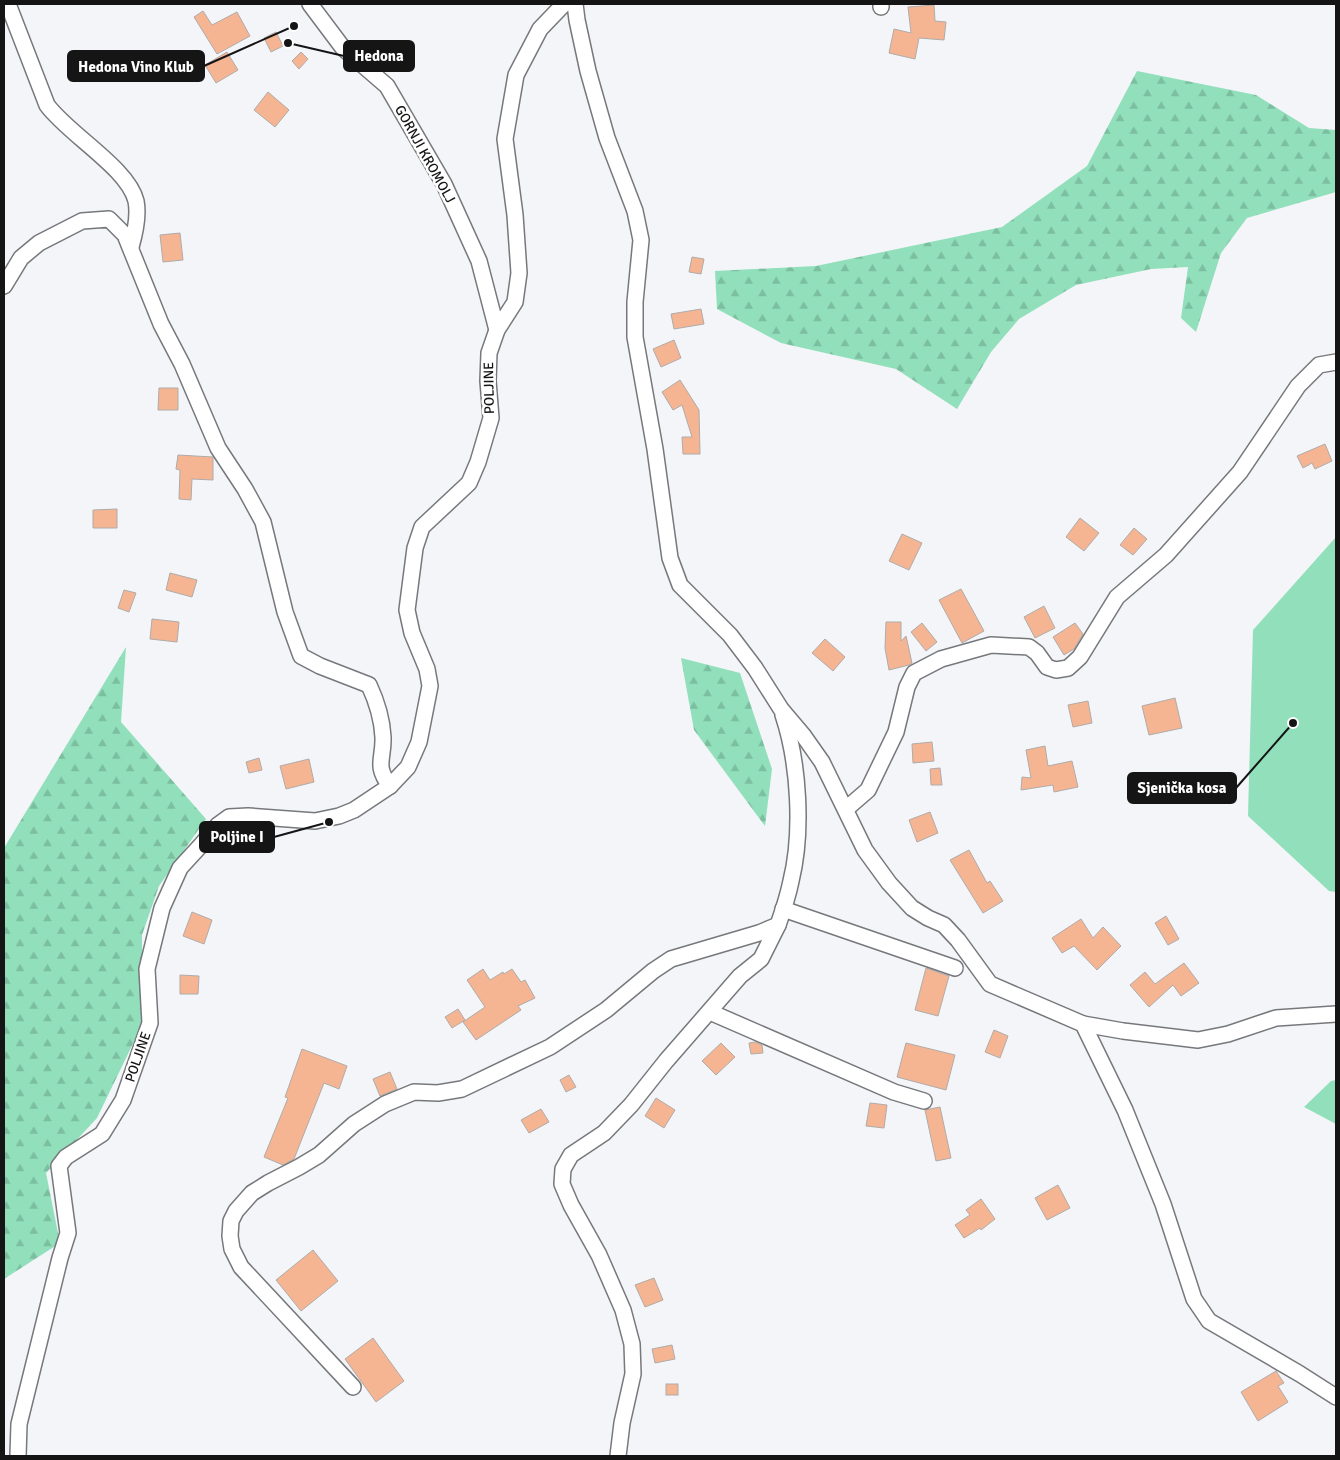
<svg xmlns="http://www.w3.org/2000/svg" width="1340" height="1460" viewBox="0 0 1340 1460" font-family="Signika,sans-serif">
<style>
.green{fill:#91e0bb}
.forest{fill:url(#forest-firs)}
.building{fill:#f6b592;stroke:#afabaa}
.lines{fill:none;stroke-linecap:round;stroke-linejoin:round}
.minor-casing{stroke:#76787b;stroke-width:18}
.minor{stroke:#fff;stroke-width:15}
.labels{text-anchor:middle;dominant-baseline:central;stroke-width:5;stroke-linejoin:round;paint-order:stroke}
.street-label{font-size:14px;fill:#151516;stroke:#fff}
.leader{fill:none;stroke:#151516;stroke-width:2}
.callout-dot{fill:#151516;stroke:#fff;stroke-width:2}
.callout{fill:#151516;stroke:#151516;stroke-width:2}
.callout-label{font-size:15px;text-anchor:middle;font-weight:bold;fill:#fff}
</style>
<defs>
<pattern id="forest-firs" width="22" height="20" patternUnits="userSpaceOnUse" patternTransform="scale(1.25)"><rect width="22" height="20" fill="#91e0bb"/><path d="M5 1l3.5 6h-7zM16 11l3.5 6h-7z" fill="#7cbfa0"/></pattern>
</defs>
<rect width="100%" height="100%" fill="#f3f5f8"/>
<g class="green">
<path d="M1336,537v355l-7,-1 -81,-75 5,-186z"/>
<path d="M1336,1080v44l-32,-17 27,-26z"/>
</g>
<g class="forest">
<path d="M1137,71l119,24 53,33 27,2v62l-89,26 -26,35 -25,79 -15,-14 7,-51 -37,2 -75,16 -57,34 -28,33 -34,57 -61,-40 -115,-26 -64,-34 -2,-38 101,-5 186,-39 85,-61z"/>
<path d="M126,647l-5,75 85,97 -47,67 -17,49v90l-45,93 -51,55 14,70 -56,36v-431z"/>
<path d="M681,658l59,15 32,96 -7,57 -71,-96z"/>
</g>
<g class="building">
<path d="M934,5l1,16 11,1 -2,18 -25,-2 -4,21 -26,-6 5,-24 17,4 -3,-26z"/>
<path d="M203,11l9,14 25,-13 13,24 -33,18 -23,-37z"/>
<path d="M276,32l7,14 -12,6 -7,-14z"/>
<path d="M227,52l11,18 -22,13 -11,-18z"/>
<path d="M301,52l7,7 -9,10 -7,-8z"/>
<path d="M268,92l21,18 -14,17 -21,-17z"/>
<path d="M180,233l3,27 -20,2 -3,-27z"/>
<path d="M692,257l12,2 -3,15 -12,-2z"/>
<path d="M701,309l3,15 -30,5 -3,-15z"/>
<path d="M674,340l7,18 -20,9 -8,-18z"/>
<path d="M680,380l19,30 1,44h-17l-1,-17h10l-10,-32 -9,5 -11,-18z"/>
<path d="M159,388h19v22h-20z"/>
<path d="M1325,444l7,17 -17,8 -3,-6 -9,5 -6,-12z"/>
<path d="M178,455l35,2v23l-21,-1 -1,21 -12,-1 1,-29 -4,-1z"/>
<path d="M117,509v19h-24v-18z"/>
<path d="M1080,518l19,15 -15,18 -18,-14z"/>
<path d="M1134,528l13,11 -14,16 -13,-10z"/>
<path d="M902,534l20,9 -13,27 -20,-9z"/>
<path d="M170,573l27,7 -5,17 -26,-7z"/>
<path d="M961,589l23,42 -22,12 -23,-43z"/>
<path d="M124,590l12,3 -7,19 -11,-4z"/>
<path d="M1044,606l11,22 -20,10 -11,-21z"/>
<path d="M152,619l27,3 -2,20 -27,-3z"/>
<path d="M886,622h15v19l5,-5 6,27 -3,2 -20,5 -4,-22z"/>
<path d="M922,623l15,19 -11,9 -15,-19z"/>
<path d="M1075,623l8,11 -9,15 -10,6 -11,-18z"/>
<path d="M825,639l20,18 -12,14 -21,-18z"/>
<path d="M1175,698l7,30 -33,7 -7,-29z"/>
<path d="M1088,701l4,22 -19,4 -5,-22z"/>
<path d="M932,742l2,19 -21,2 -1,-19z"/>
<path d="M1045,746l3,20 24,-5 6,26 -24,5 -1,-7 -32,5 1,-13 9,1 -5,-28z"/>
<path d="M259,758l3,12 -13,3 -3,-11z"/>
<path d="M309,759l5,23 -28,7 -6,-23z"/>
<path d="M940,768l2,17h-11l-1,-16z"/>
<path d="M930,812l8,21 -21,9 -8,-22z"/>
<path d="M969,850l18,33 3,-2 13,20 -20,12 -33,-53z"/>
<path d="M192,912l20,8 -8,24 -21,-8z"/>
<path d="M1166,916l13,23 -11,6 -13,-22z"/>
<path d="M1081,919l12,19 10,-11 18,19 -24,24 -23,-24 -12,7 -10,-15z"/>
<path d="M1184,963l15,20 -18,13 -8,-11 -24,22 -19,-22 15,-13 10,12z"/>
<path d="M926,968l23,8 -11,40 -23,-6z"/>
<path d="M483,969l7,11 13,-8 1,2 8,-5 9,13 4,-2 10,18 -17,8 3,4 -45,30 -13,-18 22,-15 -18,-27z"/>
<path d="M180,975l19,1 -1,18h-18z"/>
<path d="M458,1009l7,11 -13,8 -7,-11z"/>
<path d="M994,1030l14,6 -8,22 -15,-6z"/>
<path d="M755,1042l7,3 1,8 -12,1 -2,-11z"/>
<path d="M721,1043l14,14 -19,18 -14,-14z"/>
<path d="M906,1043l49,12 -9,35 -49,-13z"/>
<path d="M302,1049l45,17 -8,23 -15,-6 -30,76 -11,6 -19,-8 24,-59 -3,-1z"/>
<path d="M390,1072l7,17 -17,7 -7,-17z"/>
<path d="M569,1075l7,12 -10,5 -6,-12z"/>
<path d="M656,1098l19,12 -11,18 -19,-12z"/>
<path d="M870,1103l17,2 -3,23 -18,-2z"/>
<path d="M940,1107l11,51 -15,3 -11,-51z"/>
<path d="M541,1109l8,13 -20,11 -8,-13z"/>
<path d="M1058,1185l12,23 -23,12 -12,-22z"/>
<path d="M981,1199l14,20 -14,11 -1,-2 -16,10 -9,-13 15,-10 -4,-5z"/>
<path d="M313,1250l25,31 -37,30 -25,-31z"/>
<path d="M654,1278l9,22 -18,7 -10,-22z"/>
<path d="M373,1338l31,43 -28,21 -31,-43z"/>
<path d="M672,1345l3,14 -20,4 -3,-14z"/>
<path d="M1276,1371l8,12 -6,3 10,16 -30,19 -17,-29z"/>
<rect x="666" y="1384" width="12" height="11"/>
</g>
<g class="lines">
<defs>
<g id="minor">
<path d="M8,4l39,101c21,29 81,63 89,96 3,15 -1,32 -5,46"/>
<path d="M310,4l33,44 44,38 57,98 35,77 18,69"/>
<path d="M575,4l2,16 11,51 19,67 28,73 6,29 -6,62v35l20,112 15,109 10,27 50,50 25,33 26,41 22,26 19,27 43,88 24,33 23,25 16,10 16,7 14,15 32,44 93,40 42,86 38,94 31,95 15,22 91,53 36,23"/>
<path d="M881,4v3"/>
<path d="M4,286l17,-28 18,-15 43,-22 27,-2 16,16 36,89 21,40 36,84 27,41 18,33 22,90 16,44 19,10 49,19c8,17 13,33 14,52 1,22 -9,28 7,49"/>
<path d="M846,809l22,-19 28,-58 11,-45 7,-14 27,-14 50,-14 38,2 8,6 10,14 9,3 12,-2 12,-11 37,-60 49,-42 74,-83 58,-86 21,-21 17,-3"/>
<path d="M783,909l172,59"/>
<path d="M710,1012l184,80 30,9"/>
<path d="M1083,1024l40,7 75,9 30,-6 48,-16 60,-4"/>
<path d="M353,1387l-112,-120 -9,-18 -2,-13 1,-15 5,-10 16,-18 16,-10 31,-16 20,-12 35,-31 31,-20 29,-12 24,1 24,-4 88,-42 56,-37 47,-39 18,-12 88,-26 19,-8c5,-14 10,-29 13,-44 12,-49 8,-118 -8,-166"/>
<path d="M18,1456l1,-32 41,-166 8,-25 -9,-67 7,-9 36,-23 21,-34 27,-77 -3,-54 15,-61 18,-40 22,-24 16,-19 11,-8 19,-1 67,5 24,-5 15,-6 36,-24 18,-19 11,-25 11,-56 -3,-17 -15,-36 -5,-23 8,-62 7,-21 47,-44 9,-21 13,-44 -3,-37 1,-28 8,-23 18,-28 4,-29 -4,-58 -10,-76 11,-64 24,-46 24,-25"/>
<path d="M618,1456l4,-33 11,-49 -1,-30 -9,-34 -24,-55 -28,-50 -9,-21 1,-15 8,-14 33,-22 27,-28 35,-44 74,-85 21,-17 17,-34"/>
</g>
</defs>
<use href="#minor" class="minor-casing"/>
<use href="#minor" class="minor"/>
</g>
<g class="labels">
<g class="street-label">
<text transform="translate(425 154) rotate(61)">GORNJI KROMOLJ</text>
<text transform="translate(489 388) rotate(-91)">POLJINE</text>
<text transform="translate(138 1057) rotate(-71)">POLJINE</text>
</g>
</g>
<path class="leader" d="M288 43L344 56M294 26L204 66M1293 723L1236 788M329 822L274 837"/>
<g class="callout-dot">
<circle cx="288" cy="43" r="5"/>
<circle cx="294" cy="26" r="5"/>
<circle cx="1293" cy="723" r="5"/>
<circle cx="329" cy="822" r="5"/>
</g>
<g class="callout">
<rect x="344" y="41" width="70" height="30" rx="5"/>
<rect x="68" y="51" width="136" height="30" rx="5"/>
<rect x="1128" y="773" width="108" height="30" rx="5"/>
<rect x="200" y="822" width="74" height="30" rx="5"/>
</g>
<g class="callout-label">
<text x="379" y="61">Hedona</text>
<text x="136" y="72">Hedona Vino Klub</text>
<text x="1182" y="793">Sjenička kosa</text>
<text x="237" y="842">Poljine I</text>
</g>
<rect width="1340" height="1460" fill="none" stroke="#151516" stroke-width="10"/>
</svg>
